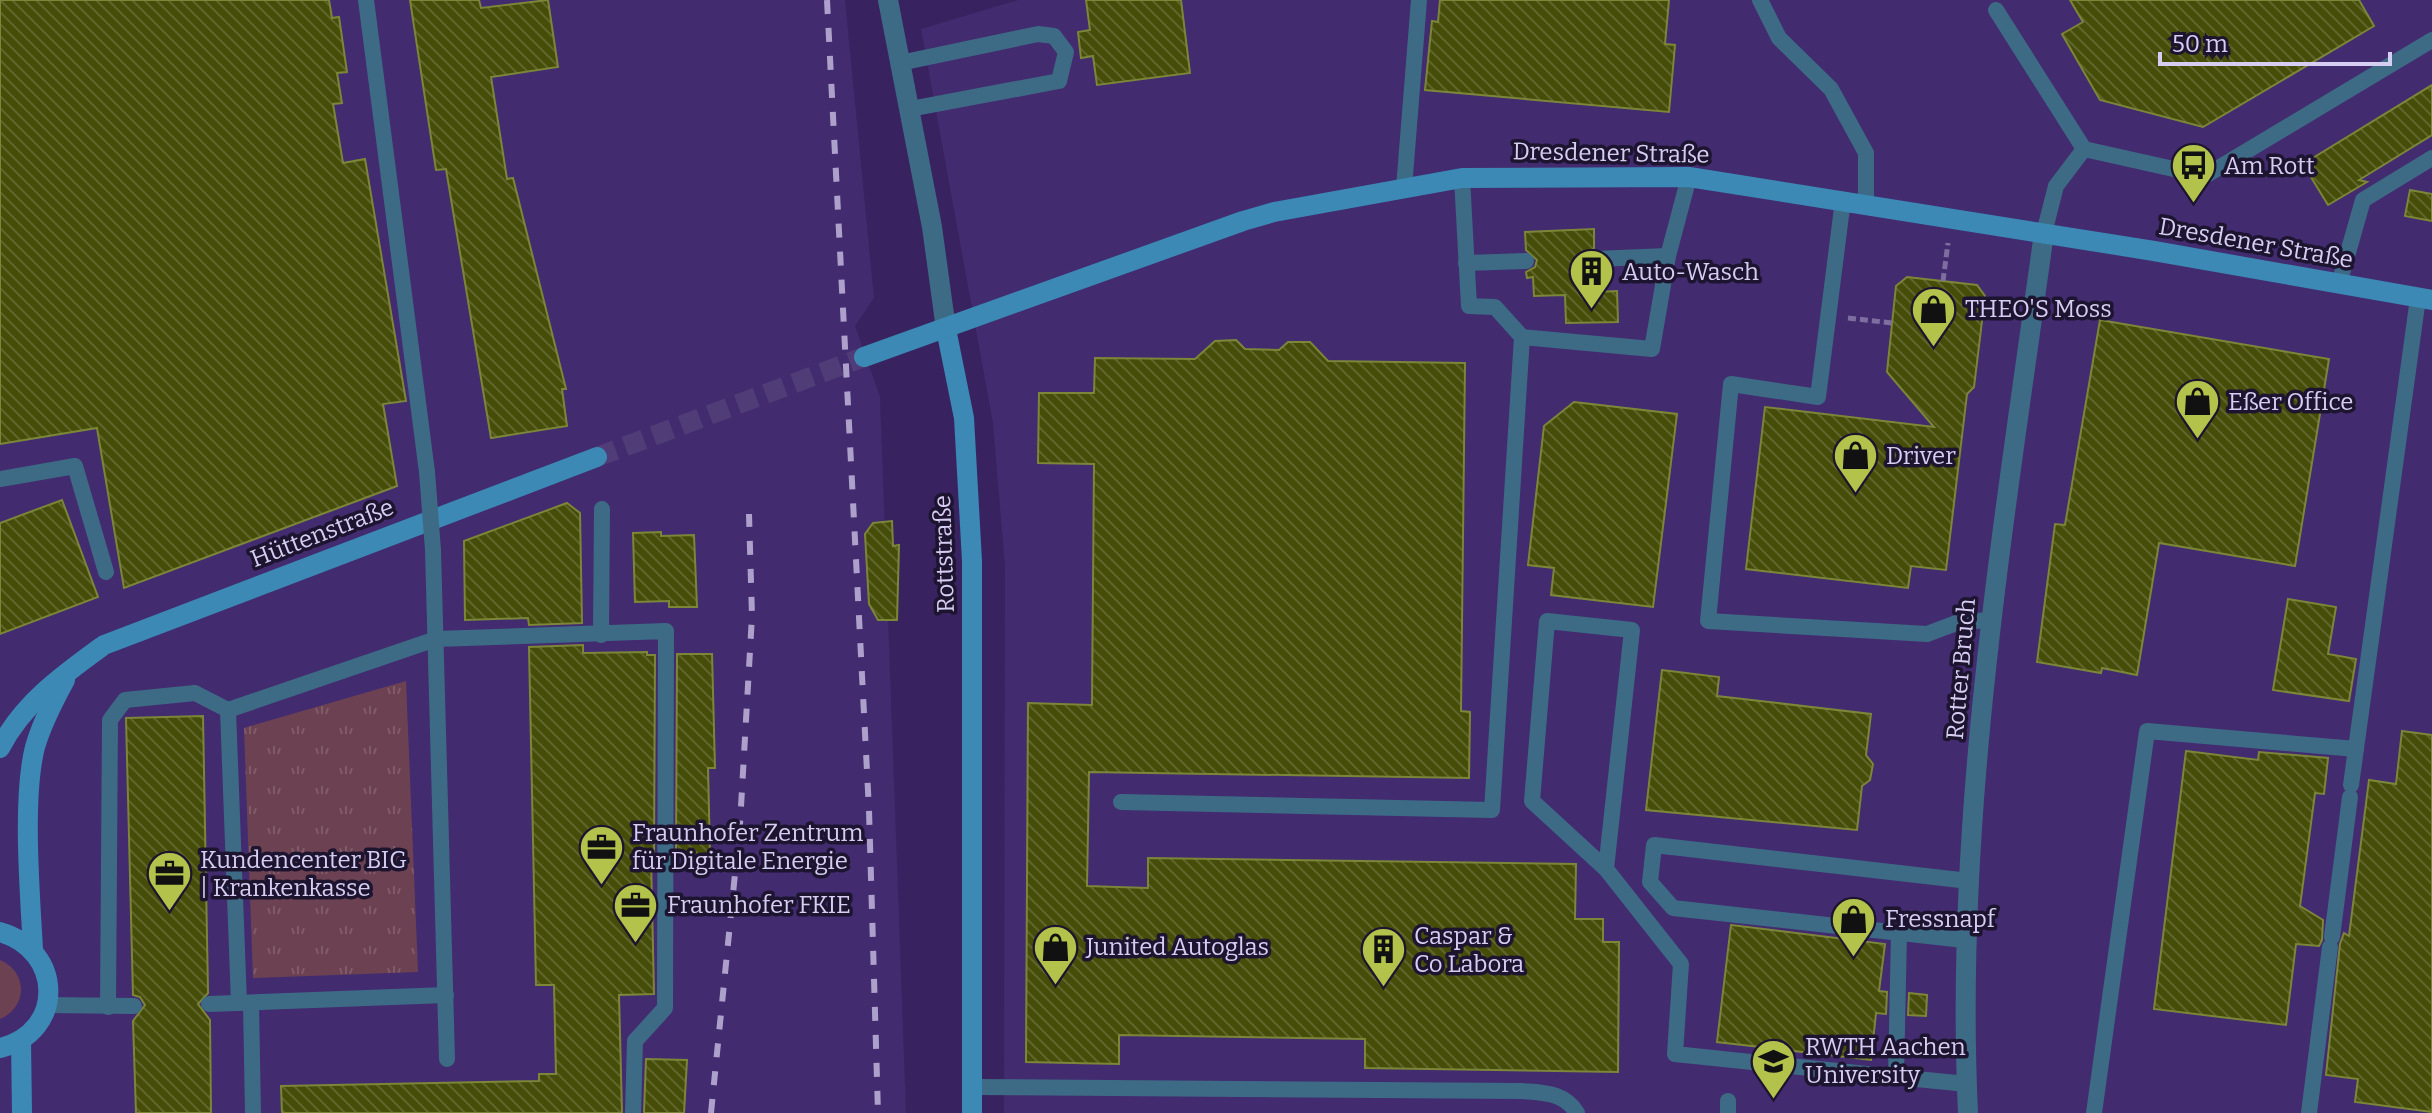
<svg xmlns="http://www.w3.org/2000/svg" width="2432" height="1113" viewBox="0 0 2432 1113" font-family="Bitter,serif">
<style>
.built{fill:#422b6f}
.green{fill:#6c4151}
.park{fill:url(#park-tufts)}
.building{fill:url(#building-back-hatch);stroke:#7c8638;stroke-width:2}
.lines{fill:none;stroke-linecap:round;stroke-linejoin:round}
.secondary-tunnel{stroke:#503c76;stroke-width:20;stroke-dasharray:20 10;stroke-linecap:butt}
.path{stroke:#7e6ea0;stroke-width:5;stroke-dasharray:8 4;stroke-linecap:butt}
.lane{stroke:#3d6b85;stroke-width:16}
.street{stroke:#3d6b85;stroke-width:20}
.secondary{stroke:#3b89b4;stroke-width:20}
.rail{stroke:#ada1cc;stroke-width:6;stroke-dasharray:14 14;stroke-linecap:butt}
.lane-bridge{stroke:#3d6b85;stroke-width:16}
.labels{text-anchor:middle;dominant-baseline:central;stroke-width:7;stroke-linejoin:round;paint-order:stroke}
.street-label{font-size:24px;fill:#d6cdf2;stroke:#1d142f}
.poi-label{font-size:24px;fill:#d6cdf2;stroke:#1d142f;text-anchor:start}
</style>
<defs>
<pattern id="park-tufts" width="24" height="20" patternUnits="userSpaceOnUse" patternTransform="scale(2)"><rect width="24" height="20" fill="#6c4151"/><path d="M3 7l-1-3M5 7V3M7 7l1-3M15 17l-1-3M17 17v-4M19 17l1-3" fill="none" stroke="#805b6a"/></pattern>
<pattern id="building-back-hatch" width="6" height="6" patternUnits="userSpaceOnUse" patternTransform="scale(2)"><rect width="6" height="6" fill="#464d08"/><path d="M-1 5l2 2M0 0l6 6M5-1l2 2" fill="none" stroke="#60652c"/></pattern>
</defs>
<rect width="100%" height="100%" fill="#382360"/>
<g class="built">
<path d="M0,0h845l29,298 -19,28 25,71 26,716h-906z"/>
<path d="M1018,0h1414v1113h-1428l1,-547 -12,-143 -72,-394z"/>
</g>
<path class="green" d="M0,960c28,12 28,47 0,59z"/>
<path class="park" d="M406,681l12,291 -165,6 -9,-250z"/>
<g class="building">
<path d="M0,0h329l3,18 7,-1 8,55 -10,1 5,30 -9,1 10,59 22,-4 41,242 -23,3 14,82 -273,102 -27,-160 -97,16z"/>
<path d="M410,0h69l2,8 67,-8 10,67 -67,10 16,102 6,-1 53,211h-4l5,37 -76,12 -45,-269 -10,1z"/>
<path d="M1086,0h95l9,73 -93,12 -4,-29 -12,2 -3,-26 12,-2z"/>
<path d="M1440,0h229l-4,44 10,1 -6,67 -244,-22 7,-69 6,1z"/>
<path d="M2070,0h289l15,26 -171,101 -103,-27 -38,-66 21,-12z"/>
<path d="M2432,85v50l-73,45 8,2 -39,23 -25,-41z"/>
<path d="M2410,190l22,4v27l-27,-5z"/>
<path d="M1594,229v19l-8,5 -2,7 12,13 1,19 20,-1 1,31 -52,1 -1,-28 -31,1 -1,-19 -6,1 -1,-6 9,-5 2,-7 -11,-10 -1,-18z"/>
<path d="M1907,277l70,8 8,11 -11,91 -7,7 -21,176 -35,-4 -3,22 -162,-19 19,-162 169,20 -47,-55 9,-86z"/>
<path d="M2100,320l229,39 -34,207 -136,-23 -22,132 -35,-7 -1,5 -64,-11 18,-138 10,1z"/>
<path d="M1236,340l9,9 34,1 9,-8h22l18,19 137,2 -4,348 9,1 -1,66 -380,-6 -2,114 61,2v-30l428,6 -1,55h28v23h16l-1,130 -253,-4v-29l-246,-4v29l-93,-2 2,-359 64,2 2,-241 -56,-1 1,-70h55l1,-35 100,1 20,-18z"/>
<path d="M1574,402l103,12 -24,193 -102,-12 3,-27 -26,-3 16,-139z"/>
<path d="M62,500l36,97 -98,37v-111z"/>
<path d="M567,503l13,10 2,110 -53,2 -1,-7 -63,2 -1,-79z"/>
<path d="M892,521l1,25 6,-1 -2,75h-19l-9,-16 -4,-70 8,-11z"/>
<path d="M661,532v4l33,-1 3,72h-28v-6l-34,1 -2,-69z"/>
<path d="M2288,599l48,8 -8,47 28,5 -7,42 -76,-11z"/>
<path d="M583,645v8l64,-1v3h8l-1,202h-3l3,137 -35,1 3,118h-340l-1,-27 258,-5v-7h17l-2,-89h-18l-7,-338z"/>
<path d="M677,654h35l3,114h-7l2,87 -34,1z"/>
<path d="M1662,670l57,7 -2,19 154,18 -5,41 7,9 -3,16 -8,6 -5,44 -211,-20z"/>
<path d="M203,716l5,277 -10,11 12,16 1,93h-75l-3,-92 12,-16 -5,-8 -7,-2 -7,-277z"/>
<path d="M2402,731l30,4v377l-77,-10 3,-23 -32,-4 14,-131 4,-11 5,3 20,-156 27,4z"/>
<path d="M2186,751l72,9 1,-8 69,6 -4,36 -9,-1 -15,113 23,14 -1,20 -3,6 -23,-2 -10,81 -132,-16z"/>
<path d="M1731,925l154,19 -6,47 8,1 -1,22 -10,-1 -5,47 -154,-18z"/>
<path d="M1909,993l18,2 -1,21 -18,-1z"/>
<path d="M646,1059l41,1 -3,53h-40z"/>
</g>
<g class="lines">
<path class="secondary-tunnel" d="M597,457l267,-100"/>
<g class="path">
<path d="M1943,281l5,-38"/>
<path d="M1848,318l44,5"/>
</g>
<g class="lane">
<path d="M366,0l61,472"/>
<path d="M1760,0l19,38 52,51 35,64v51"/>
<path d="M1996,10l88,139"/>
<path d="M900,63l138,-29 16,2 12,16 -7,29 -149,28"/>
<path d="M1404,188l15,-188"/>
<path d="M1843,200l-25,197 -87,-13 -23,237 219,13 32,-12 32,-2"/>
<path d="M2044,233l12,-47 28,-37 121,27 227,-136"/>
<path d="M1595,259l73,-3"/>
<path d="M1466,263l60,-2"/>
<path d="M2339,284l24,-84 69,-42"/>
<path d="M1522,337l130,12 16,-93 21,-79"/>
<path d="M0,479l75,-13 31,106"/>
<path d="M433,550l14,509"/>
<path d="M601,635l1,-126"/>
<path d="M228,710l208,-71 230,-8 -1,377 -30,33 -2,72"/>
<path d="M2351,785l67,-487"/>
<path d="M1121,802l371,8 30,-473 -27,-30 -26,-1 -7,-128"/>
<path d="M1606,869l-74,-68 15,-180 85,9 -26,239 75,95 -6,90 221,23"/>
<path d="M1899,933l-3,144 71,7"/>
<path d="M2332,937l18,-140"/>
<path d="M1964,940l-291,-32 -23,-26 4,-37 315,36"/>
<path d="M251,1003l2,110"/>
<path d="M209,1004l237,-9"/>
<path d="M47,1005l87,1"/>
<path d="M108,1007l2,-287 15,-20 70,-7 33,17 11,293"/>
<path d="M973,1087l549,4c22,2 42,1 55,22"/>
<path d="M1728,1101v12"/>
<path d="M2094,1113l53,-382 209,18"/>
<path d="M2309,1113l21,-166"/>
</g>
<g class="street">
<path d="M888,0l44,227 14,102"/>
<path d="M1968,1113c-14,-295 36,-589 76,-880"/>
</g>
<g class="secondary">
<path d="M946,329l18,89 8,143v552"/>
<path d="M864,357l379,-136 31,-9 188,-34 227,-1 465,74 278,49"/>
<path d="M0,748c23,-45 64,-74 104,-103l493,-188"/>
<path d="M0,932c63,18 66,100 0,116"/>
<path d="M33,949c-3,-55 -11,-151 2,-202 7,-24 18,-45 30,-67"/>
<path d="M21,1040l1,73"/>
</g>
<g class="rail">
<path d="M827,0l42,810 9,303"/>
<path d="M711,1113l29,-289 12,-208 -3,-102"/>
</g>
<path class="lane-bridge" d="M427,472l6,78"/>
</g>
<defs>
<symbol id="bus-pin" viewBox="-11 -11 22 30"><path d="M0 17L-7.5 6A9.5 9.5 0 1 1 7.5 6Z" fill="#b3c24b" stroke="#1d142f"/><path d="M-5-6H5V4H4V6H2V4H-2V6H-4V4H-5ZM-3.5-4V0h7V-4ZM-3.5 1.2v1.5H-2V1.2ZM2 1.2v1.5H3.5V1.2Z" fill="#111"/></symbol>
<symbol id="building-pin" viewBox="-11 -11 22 30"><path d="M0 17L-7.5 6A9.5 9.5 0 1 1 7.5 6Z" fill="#b3c24b" stroke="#1d142f"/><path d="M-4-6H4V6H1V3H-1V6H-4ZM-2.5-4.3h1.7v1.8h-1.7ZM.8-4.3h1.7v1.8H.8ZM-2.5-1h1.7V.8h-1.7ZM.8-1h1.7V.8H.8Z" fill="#111"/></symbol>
<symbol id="shop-pin" viewBox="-11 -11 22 30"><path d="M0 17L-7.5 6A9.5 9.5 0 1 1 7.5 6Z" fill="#b3c24b" stroke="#1d142f"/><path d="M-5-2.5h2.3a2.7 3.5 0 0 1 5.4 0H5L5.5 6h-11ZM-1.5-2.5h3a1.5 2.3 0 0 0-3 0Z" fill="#111"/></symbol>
<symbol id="office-pin" viewBox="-11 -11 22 30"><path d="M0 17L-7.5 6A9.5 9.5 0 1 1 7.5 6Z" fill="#b3c24b" stroke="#1d142f"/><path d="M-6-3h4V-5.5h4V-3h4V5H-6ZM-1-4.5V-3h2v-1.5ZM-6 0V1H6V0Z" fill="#111"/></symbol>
<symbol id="university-pin" viewBox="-11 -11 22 30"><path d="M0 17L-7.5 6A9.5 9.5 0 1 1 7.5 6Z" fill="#b3c24b" stroke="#1d142f"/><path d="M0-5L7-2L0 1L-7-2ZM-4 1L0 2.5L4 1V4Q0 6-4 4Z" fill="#111"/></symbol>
</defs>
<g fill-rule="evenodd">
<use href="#bus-pin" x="2168" y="140" width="51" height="69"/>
<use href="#building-pin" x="1566" y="246" width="51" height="69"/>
<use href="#shop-pin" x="1908" y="284" width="51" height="69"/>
<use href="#shop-pin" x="2172" y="376" width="51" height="69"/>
<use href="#shop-pin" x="1830" y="430" width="51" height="69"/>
<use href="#office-pin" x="576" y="822" width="51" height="69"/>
<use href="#office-pin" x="144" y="848" width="51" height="69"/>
<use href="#office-pin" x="610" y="880" width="51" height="69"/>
<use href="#shop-pin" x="1828" y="894" width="51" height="69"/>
<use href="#shop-pin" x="1030" y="922" width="51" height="69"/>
<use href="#building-pin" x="1358" y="924" width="51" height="69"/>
<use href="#university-pin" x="1748" y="1036" width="51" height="69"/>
</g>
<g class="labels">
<g class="street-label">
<text transform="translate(1611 153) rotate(1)">Dresdener Straße</text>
<text transform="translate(2256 243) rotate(10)">Dresdener Straße</text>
<text transform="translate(322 533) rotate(-21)">Hüttenstraße</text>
<text transform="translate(944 554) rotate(-92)">Rottstraße</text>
<text transform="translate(1961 669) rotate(-85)">Rotter Bruch</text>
</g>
<g class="poi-label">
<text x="2224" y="166">Am Rott</text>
<text x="1622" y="272">Auto-Wasch</text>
<text x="1965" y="309">THEO'S Moss</text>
<text x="2228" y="402">Eßer Office</text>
<text x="1886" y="456">Driver</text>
<text x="632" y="833">Fraunhofer Zentrum<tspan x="632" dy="28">für Digitale Energie</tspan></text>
<text x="200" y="860">Kundencenter BIG<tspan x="200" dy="28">| Krankenkasse</tspan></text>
<text x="667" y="905">Fraunhofer FKIE</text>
<text x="1885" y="919">Fressnapf</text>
<text x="1414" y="936">Caspar &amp;<tspan x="1414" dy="28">Co Labora</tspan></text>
<text x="1086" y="947">Junited Autoglas</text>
<text x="1805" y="1047">RWTH Aachen<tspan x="1805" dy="28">University</tspan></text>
</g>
</g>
<path d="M2160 52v12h230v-12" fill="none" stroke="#d6cdf2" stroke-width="4"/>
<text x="2172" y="52" font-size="24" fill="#d6cdf2" stroke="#1d142f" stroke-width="6" paint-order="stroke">50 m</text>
</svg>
